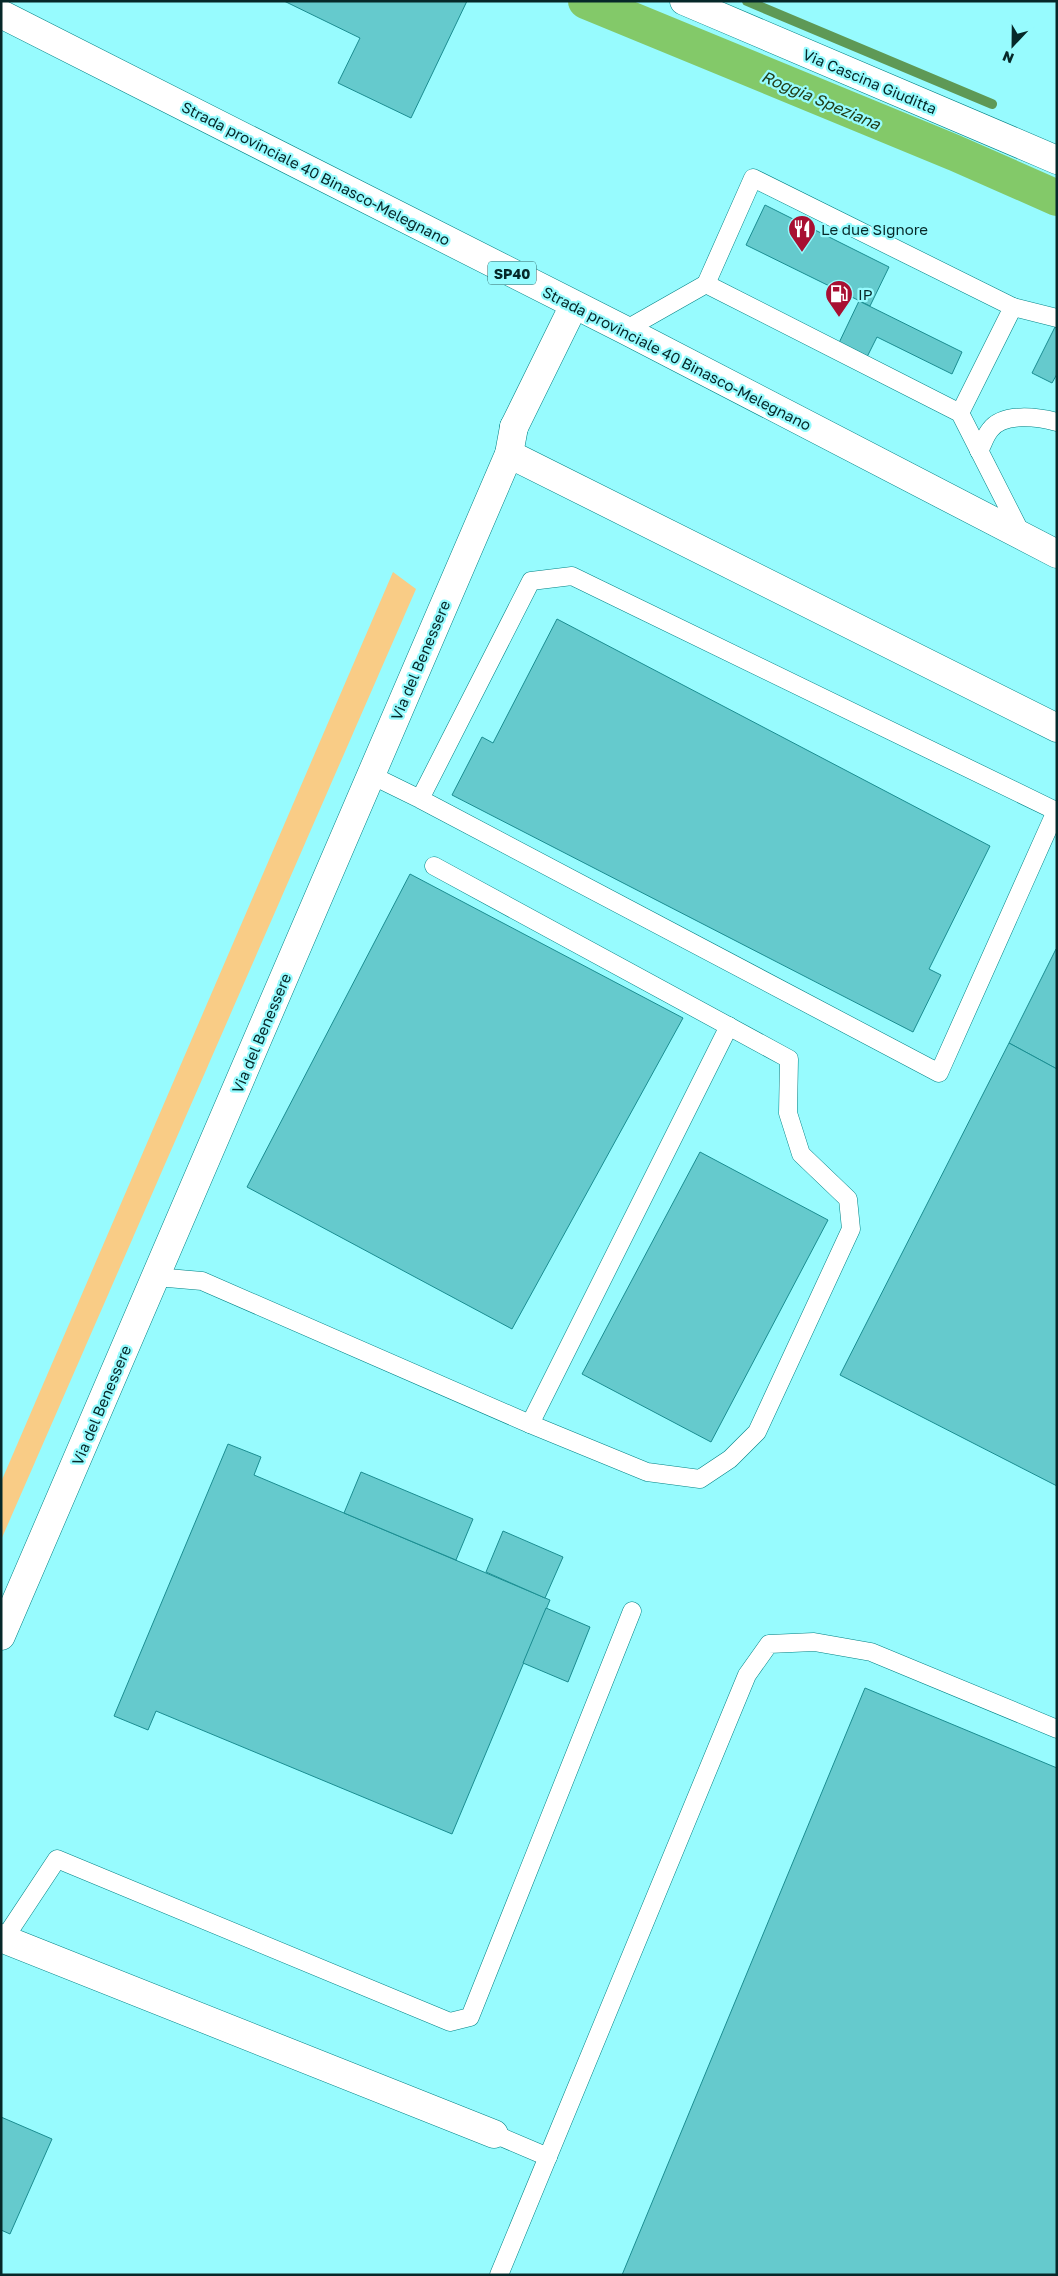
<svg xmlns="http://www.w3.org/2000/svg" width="1058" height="2276" viewBox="0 0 1058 2276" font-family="'Golos Text',sans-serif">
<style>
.green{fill:#f9cc86}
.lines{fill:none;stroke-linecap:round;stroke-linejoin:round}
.stream{stroke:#5e9956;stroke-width:10}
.canal{stroke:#83c969;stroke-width:36}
.building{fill:#65cacd;stroke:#1b8d91}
.service-casing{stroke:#008285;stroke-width:19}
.minor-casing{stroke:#008285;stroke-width:29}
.primary-casing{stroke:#008285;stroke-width:29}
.service{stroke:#fff;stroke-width:18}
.minor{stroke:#fff;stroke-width:28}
.primary{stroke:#fff;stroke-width:28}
.labels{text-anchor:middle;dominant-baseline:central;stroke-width:4.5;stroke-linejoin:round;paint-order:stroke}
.shield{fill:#97fbfe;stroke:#326769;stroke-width:1}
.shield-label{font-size:14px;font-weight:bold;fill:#062829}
.street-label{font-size:15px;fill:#062829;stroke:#97fbfe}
.poi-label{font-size:15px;fill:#062829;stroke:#97fbfe;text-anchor:start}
.water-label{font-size:16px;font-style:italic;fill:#213d17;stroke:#97fbfe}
</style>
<rect width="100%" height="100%" fill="#97fbfe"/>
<path class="green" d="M393,572l23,17 -415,951v-58z"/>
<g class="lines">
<path class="stream" d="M747,1l245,103"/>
<path class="canal" d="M586,1l369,152 102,45"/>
</g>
<g class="building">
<path d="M284,1h183l-56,117 -73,-35 22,-45z"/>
<path d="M765,205l124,62 -19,39 -124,-61z"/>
<path d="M859,301l103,51 -10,22 -75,-37 -12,24 -28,-14z"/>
<path d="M1055,327l2,1v46l-5,9 -20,-10z"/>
<path d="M557,619l433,227 -61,123 12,6 -28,57 -461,-237 30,-58 11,6z"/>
<path d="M410,874l273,144 -171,311 -265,-142z"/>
<path d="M1056,949h1v120l-48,-26z"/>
<path d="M1009,1043l48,26v417l-217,-111z"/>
<path d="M700,1152l128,68 -117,222 -129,-68z"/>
<path d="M228,1444l33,13 -7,18 296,125 -98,234 -296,-123 -8,19 -34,-14z"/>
<path d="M361,1472l112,47 -17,41 -112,-47z"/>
<path d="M503,1531l60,26 -18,41 -59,-26z"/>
<path d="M546,1608l44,19 -22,55 -45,-19z"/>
<path d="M865,1688l192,80v507h-435z"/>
<path d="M1,2117l51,22 -42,95 -9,-4z"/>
</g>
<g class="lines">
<defs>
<g id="service">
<path d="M706,284l47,-106 260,129 -53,106"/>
<path d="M1013,307l44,11"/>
<path d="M625,330l81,-46 254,129 62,122"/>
<path d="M979,451c4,-7 6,-15 11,-21 13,-18 48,-13 67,-8"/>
<path d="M371,775l49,24 519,274 117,-262 -484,-235 -41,5 -111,218"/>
<path d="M156,1277l46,4 328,143 117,48 53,7 30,-20 27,-27 94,-203 -3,-30 -47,-45 -13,-41 1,-54 -355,-193"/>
<path d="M530,1424l199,-398"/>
<path d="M4,1939l53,-80 393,163 20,-5 162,-406"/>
<path d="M494,2134l54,23"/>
<path d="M499,2275l248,-600 22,-31 45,-2 57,10 186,77"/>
</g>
<g id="minor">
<path d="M684,1l373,159"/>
<path d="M509,454l548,274"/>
<path d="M1,1636l508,-1182 5,-27"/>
<path d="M1,1938l493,196"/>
</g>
<g id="primary">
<path d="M1,14l624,316 432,224"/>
<path d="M514,427l60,-122"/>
</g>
</defs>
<use href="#service" class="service-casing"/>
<use href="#minor" class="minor-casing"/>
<use href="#primary" class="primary-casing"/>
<use href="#service" class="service"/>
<use href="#minor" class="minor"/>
<use href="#primary" class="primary"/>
</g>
<defs>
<symbol id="restaurant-pin" viewBox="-11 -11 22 30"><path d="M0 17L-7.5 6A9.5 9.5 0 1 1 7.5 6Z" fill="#a81032" stroke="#97fbfe"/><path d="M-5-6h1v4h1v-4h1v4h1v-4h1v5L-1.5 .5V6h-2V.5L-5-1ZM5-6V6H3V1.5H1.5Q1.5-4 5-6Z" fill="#fff"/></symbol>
<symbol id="fuel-pin" viewBox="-11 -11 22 30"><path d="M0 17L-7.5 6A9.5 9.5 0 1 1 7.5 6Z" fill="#a81032" stroke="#97fbfe"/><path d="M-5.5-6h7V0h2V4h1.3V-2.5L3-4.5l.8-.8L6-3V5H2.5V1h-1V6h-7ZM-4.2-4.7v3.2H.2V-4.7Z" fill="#fff"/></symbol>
</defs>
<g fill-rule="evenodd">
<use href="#restaurant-pin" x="786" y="213" width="32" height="43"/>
<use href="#fuel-pin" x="823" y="278" width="32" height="43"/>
</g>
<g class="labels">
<rect class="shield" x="488" y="261.5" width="48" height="23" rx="4"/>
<g class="shield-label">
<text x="512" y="273">SP40</text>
</g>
<g class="street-label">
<text transform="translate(870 81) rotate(23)">Via Cascina Giuditta</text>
<text transform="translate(316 173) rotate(27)">Strada provinciale 40 Binasco-Melegnano</text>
<text transform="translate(677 358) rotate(27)">Strada provinciale 40 Binasco-Melegnano</text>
<text transform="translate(420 660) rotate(-67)">Via del Benessere</text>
<text transform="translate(261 1033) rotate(-67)">Via del Benessere</text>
<text transform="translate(101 1405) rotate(-67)">Via del Benessere</text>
</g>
<g class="poi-label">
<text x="821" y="229">Le due Signore</text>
<text x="858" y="294">IP</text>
</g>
<g class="water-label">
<text transform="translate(821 100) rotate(23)">Roggia Speziana</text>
</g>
</g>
<rect width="1058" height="2276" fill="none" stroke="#062829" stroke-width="5"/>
<g transform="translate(1013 45) rotate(202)" stroke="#97fbfe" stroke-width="4" paint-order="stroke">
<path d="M0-4L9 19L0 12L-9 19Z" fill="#062829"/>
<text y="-8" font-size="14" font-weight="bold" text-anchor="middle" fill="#062829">N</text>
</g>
</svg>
